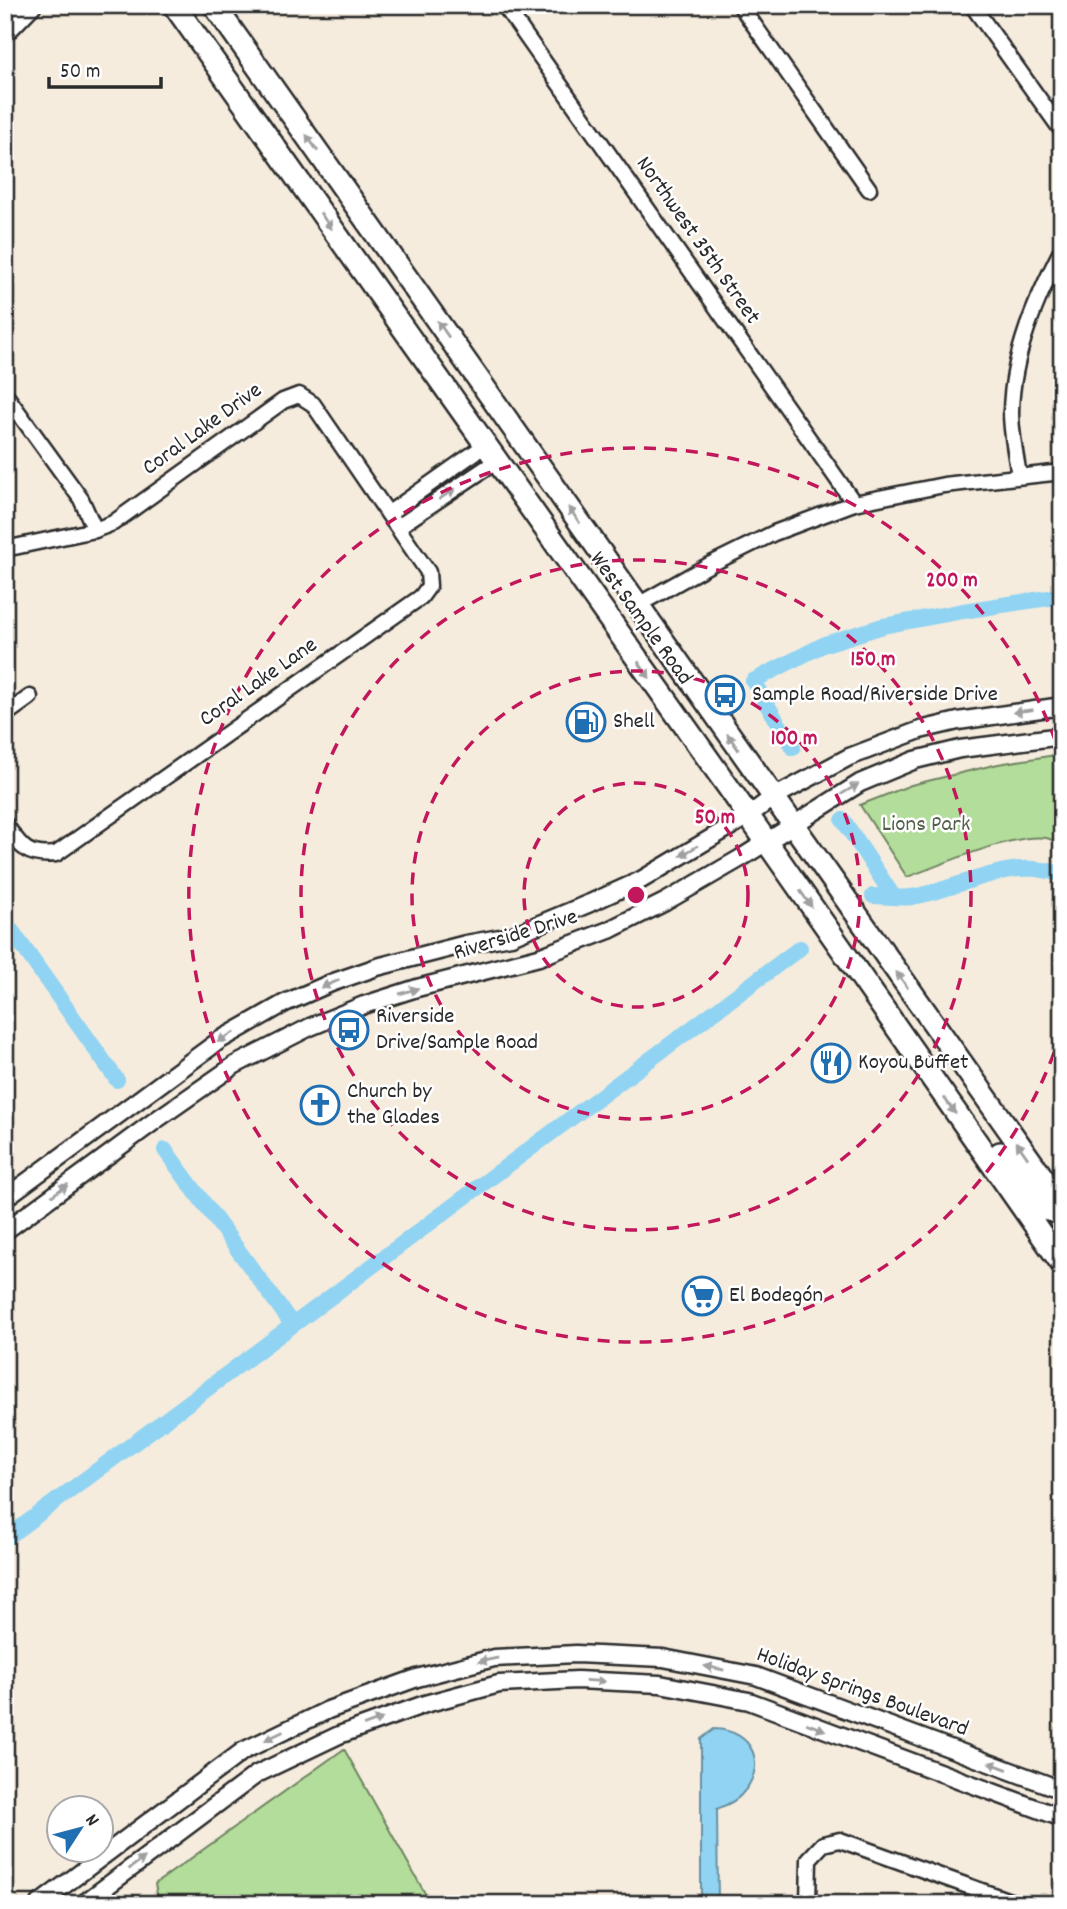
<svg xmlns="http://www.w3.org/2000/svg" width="1067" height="1909" viewBox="0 0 1067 1909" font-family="Dekko,sans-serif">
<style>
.green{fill:#b3dd9a;stroke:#6f8462;stroke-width:2}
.water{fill:#90d3f2;stroke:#6890a2;stroke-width:2}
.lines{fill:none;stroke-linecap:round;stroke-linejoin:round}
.canal{stroke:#90d3f2;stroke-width:16}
.minor-casing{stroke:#2b2b2b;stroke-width:19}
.tertiary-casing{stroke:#2b2b2b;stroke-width:21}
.primary-casing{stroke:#2b2b2b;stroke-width:26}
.minor{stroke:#fff;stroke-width:14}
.tertiary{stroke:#fff;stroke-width:16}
.primary{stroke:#fff;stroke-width:21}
.oneway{fill:#a0a0a0}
.ring{fill:none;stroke:#c2185b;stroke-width:3.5;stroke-dasharray:12 9}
.labels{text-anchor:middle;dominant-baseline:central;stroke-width:5;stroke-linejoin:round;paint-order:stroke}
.street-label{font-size:23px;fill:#2b2b2b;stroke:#fff}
.poi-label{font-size:23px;fill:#2b2b2b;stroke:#fff;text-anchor:start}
.park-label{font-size:23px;fill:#54604c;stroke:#fff}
.centre{fill:#c2185b;stroke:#fff;stroke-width:3.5}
.ring-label{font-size:21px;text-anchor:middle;font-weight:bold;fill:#c2185b;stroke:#fff;stroke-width:5;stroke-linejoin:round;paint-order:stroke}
</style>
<rect width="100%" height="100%" fill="#f5ecde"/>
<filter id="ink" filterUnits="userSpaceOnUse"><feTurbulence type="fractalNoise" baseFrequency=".0143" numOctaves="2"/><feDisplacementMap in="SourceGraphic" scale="14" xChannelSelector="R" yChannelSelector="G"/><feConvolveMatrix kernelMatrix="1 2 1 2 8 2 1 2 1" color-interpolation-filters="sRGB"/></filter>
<g filter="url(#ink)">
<g class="green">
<path d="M1062,754v90c-5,-2 -11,-5 -16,-6 -34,-5 -105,27 -139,39l-47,-72 51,-20 87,-21z"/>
<path d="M344,1749l87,155h-272l-4,-20z"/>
</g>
<path class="water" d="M714,1729c39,1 55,37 27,66 -6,7 -15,10 -24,14l1,95h-17v-165z"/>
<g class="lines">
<g class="canal">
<path d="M793,748l-40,-67 72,-37 58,-18 80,-15 99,-15"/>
<path d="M843,820l50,76"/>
<path d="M873,896c13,0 27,3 39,1 50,-8 99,-42 150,-22"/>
<path d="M5,921l112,159"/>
<path d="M165,1150l127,174"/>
<path d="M5,1539l795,-591"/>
</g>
<defs>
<g id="minor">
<path d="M504,5l350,498"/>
<path d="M740,5l129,184"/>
<path d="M972,5l90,126"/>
<path d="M5,394l76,105 14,31"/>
<path d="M1019,476c-3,-20 -8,-43 -8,-64 1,-58 25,-112 51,-163"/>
<path d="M389,513l95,-67"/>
<path d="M398,527l97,-65"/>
<path d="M5,549l90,-19 18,-7 170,-122 16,-6 14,9 115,168 1,14 -8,11 -365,257c-30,3 -35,-7 -51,-30"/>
<path d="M638,605l71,-40 65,-32 80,-30 90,-18 118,-13"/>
<path d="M5,715l25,-18"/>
<path d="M808,1904l1,-45 14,-15 17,-4 178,64"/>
</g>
<g id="tertiary">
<path d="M5,34l28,-29"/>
<path d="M5,1198l215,-158 65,-37 46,-20 46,-16 89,-23 45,-8 79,-33 51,-23 107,-64 24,-18 77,-41 71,-27 38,-9 104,-15"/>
<path d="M5,1231l151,-111 79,-55 75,-38 54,-22 53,-17 122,-31 70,-27 56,-28 76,-44 119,-75 55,-23 45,-11 102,-13"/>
<path d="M39,1904l204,-153 85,-41 89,-32 77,-20 82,-4 87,4 93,18 306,114"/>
<path d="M83,1904l174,-130 82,-39 86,-31 74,-20 78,-4 83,4 89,17 313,117"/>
</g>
<g id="primary">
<path d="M174,5l557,786 331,473"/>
<path d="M214,5l848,1200"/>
<path d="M1000,1153l41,55 21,6"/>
</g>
</defs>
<use href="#minor" class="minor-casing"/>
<use href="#tertiary" class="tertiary-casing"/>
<use href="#primary" class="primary-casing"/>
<use href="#minor" class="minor"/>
<use href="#tertiary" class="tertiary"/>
<use href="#primary" class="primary"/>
</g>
<defs><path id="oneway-solid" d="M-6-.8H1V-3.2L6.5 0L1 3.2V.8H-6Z" transform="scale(1.75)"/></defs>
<g class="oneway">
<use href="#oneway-solid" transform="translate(312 143) rotate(-125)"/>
<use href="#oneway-solid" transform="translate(326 221) rotate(55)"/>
<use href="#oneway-solid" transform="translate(443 329) rotate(-125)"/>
<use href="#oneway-solid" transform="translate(447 494) rotate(-34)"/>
<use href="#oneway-solid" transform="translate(574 515) rotate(-125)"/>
<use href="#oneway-solid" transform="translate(644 670) rotate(55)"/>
<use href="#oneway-solid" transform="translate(1023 711) rotate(173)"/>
<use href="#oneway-solid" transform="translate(733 742) rotate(-125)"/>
<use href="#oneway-solid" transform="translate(850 789) rotate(-31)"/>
<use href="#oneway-solid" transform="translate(689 851) rotate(149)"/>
<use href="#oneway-solid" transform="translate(806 899) rotate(55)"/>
<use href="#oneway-solid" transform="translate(902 980) rotate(-125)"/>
<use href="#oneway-solid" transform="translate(330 984) rotate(158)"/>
<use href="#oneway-solid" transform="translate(409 991) rotate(-17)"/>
<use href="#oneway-solid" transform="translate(226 1037) rotate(149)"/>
<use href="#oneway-solid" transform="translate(950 1106) rotate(55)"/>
<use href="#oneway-solid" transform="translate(1022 1150) rotate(-125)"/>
<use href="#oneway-solid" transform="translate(60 1190) rotate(-36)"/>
<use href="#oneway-solid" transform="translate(488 1660) rotate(168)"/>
<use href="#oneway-solid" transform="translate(714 1668) rotate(-169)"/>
<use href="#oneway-solid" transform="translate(595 1681) rotate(3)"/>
<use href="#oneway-solid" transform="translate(373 1722) rotate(-20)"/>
<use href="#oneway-solid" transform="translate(816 1727) rotate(21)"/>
<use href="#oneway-solid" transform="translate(274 1736) rotate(154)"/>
<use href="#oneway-solid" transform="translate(998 1766) rotate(-160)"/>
<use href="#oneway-solid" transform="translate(137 1863) rotate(-37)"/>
</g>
</g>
<g class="ring">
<circle cx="636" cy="895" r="112"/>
<circle cx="636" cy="895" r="224"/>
<circle cx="636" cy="895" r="335"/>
<path d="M1061 1033A447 447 0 1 1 1061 757"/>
</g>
<defs>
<symbol id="bus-ring" viewBox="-11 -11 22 22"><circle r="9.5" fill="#fff" stroke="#1f6fb2" stroke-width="1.5"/><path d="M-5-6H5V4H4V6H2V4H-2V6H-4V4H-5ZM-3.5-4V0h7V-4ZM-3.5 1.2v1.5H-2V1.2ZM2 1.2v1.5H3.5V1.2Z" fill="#1f6fb2"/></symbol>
<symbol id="fuel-ring" viewBox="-11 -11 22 22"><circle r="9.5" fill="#fff" stroke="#1f6fb2" stroke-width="1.5"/><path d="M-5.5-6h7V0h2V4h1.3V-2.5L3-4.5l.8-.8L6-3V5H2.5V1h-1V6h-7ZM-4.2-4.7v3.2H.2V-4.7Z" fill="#1f6fb2"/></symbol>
<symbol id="restaurant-ring" viewBox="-11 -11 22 22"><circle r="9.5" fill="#fff" stroke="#1f6fb2" stroke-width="1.5"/><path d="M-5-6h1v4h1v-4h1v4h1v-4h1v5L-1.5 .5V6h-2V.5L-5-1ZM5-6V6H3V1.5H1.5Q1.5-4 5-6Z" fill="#1f6fb2"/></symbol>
<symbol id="church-ring" viewBox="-11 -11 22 22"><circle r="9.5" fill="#fff" stroke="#1f6fb2" stroke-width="1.5"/><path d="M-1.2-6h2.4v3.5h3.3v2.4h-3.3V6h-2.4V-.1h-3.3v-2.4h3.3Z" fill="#1f6fb2"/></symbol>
<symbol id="supermarket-ring" viewBox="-11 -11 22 22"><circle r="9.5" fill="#fff" stroke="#1f6fb2" stroke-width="1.5"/><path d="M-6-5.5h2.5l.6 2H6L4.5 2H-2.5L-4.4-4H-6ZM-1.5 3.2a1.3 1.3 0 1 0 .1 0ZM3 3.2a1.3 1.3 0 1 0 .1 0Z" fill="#1f6fb2"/></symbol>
</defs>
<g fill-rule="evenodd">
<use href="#bus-ring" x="703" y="673" width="44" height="44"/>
<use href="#fuel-ring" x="564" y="700" width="44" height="44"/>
<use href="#bus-ring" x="327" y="1008" width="44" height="44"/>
<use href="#restaurant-ring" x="809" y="1041" width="44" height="44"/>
<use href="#church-ring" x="298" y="1083" width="44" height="44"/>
<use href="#supermarket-ring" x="680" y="1274" width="44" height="44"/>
</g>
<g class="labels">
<g class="street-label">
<text transform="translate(697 241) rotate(55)">Northwest 35th Street</text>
<text transform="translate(203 430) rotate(-36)">Coral Lake Drive</text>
<text transform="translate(640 619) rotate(54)">West Sample Road</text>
<text transform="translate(259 683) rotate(-35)">Coral Lake Lane</text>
<text transform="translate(516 936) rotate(-17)">Riverside Drive</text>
<text transform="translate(862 1693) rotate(20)">Holiday Springs Boulevard</text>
</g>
<g class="poi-label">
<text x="752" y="695">Sample Road/Riverside Drive</text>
<text x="613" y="722">Shell</text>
<text x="376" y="1017">Riverside<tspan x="376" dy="26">Drive/Sample Road</tspan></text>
<text x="858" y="1063">Koyou Buffet</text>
<text x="347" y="1092">Church by<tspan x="347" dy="26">the Glades</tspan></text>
<text x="729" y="1296">El Bodegón</text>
</g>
<g class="park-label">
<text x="926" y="825">Lions Park</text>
</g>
</g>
<circle cx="636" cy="895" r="10" class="centre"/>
<g class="ring-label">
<text x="952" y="586">200 m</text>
<text x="873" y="665">150 m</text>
<text x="794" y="744">100 m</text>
<text x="715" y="823">50 m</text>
</g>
<rect width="1067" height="1909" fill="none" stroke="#fff" stroke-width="28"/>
<rect x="14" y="14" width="1039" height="1881" fill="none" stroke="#2b2b2b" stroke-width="2.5" filter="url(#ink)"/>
<g transform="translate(80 1829) rotate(54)"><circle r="33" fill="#ffffff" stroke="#aaaaaa" stroke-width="2"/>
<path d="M0-5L12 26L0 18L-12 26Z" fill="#1f6fb2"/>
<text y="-10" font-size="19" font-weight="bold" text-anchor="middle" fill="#2b2b2b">N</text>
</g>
<path d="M49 77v10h112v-10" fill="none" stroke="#2b2b2b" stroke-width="3.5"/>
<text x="60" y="77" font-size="21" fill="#2b2b2b" stroke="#ffffff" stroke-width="5" paint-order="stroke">50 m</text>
</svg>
